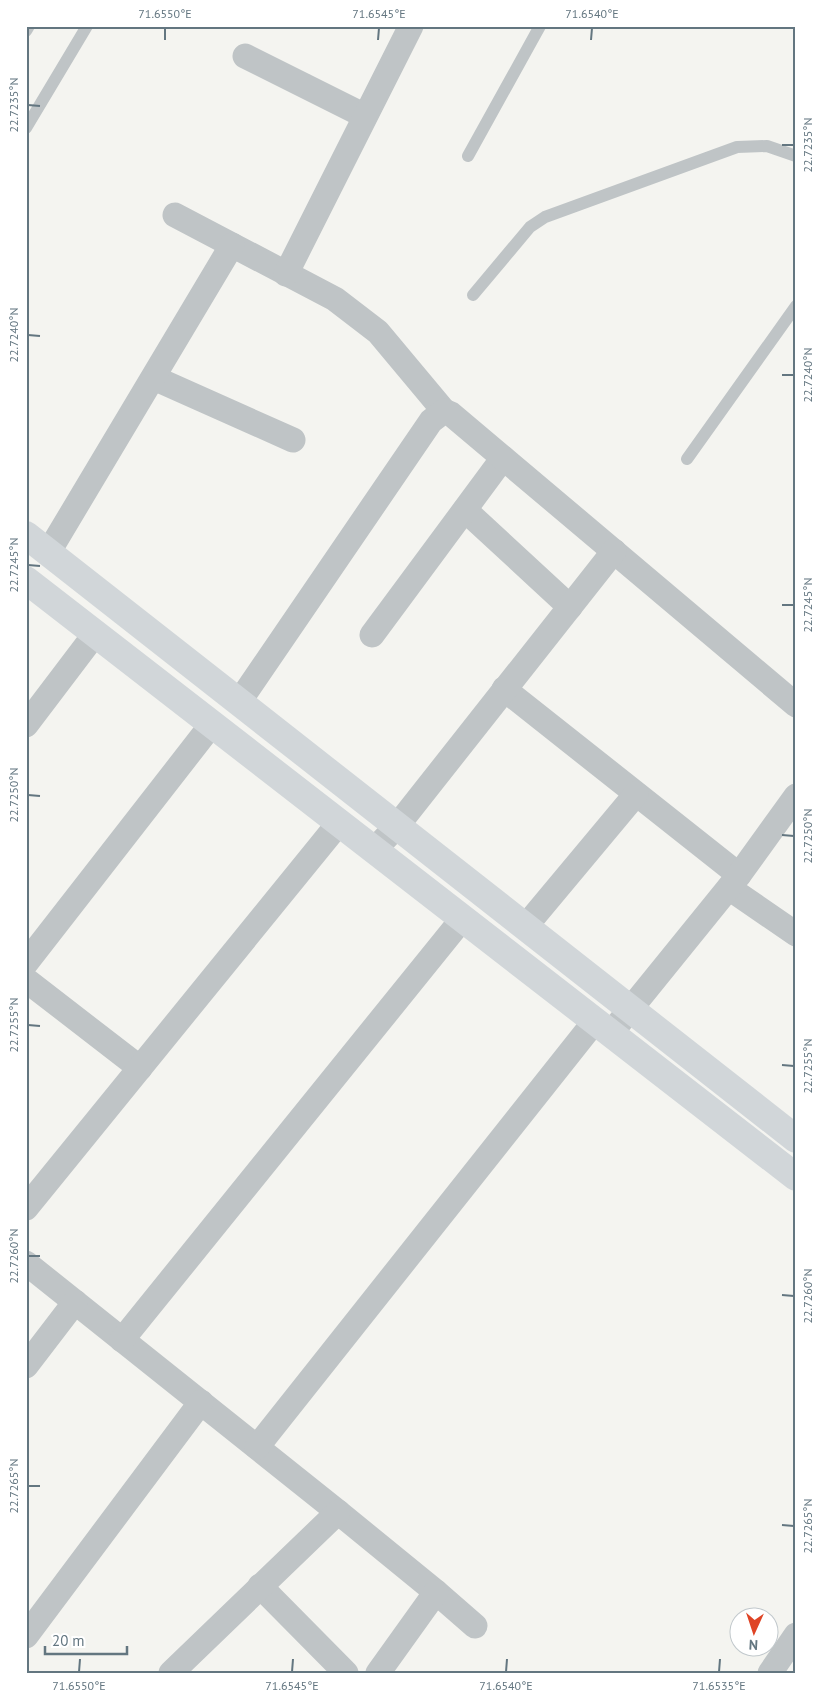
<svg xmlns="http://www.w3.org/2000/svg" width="822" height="1699" viewBox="0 0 822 1699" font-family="'PT Sans',sans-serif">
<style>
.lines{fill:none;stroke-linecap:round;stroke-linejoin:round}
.lane{stroke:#bfc4c6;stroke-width:12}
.street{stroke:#bfc4c6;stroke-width:25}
.secondary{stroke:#d1d6d9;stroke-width:28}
.ticks{fill:none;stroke:#637680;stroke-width:2}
.neatline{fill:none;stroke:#637680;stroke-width:2}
.ticks-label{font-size:12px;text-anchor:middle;fill:#637680}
</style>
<rect width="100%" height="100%" fill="#f4f4f0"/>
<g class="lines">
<g class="lane">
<path d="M26,31l3,-5"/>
<path d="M26,128l61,-102"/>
<path d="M468,156l72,-130"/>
<path d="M473,295l57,-68 15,-10 192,-70 30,-1 29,10"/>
<path d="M687,459l109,-153"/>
</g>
<g class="street">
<path d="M245,56l120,60"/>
<path d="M175,215l160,84 43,33 66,79"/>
<path d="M286,274l125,-248"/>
<path d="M154,378l139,62"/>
<path d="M465,510l105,97"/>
<path d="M48,553l184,-308"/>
<path d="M372,635l131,-177"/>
<path d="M504,689l235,186"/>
<path d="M239,702l192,-281 13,-10 7,3 345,291"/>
<path d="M26,725l69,-91"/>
<path d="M374,850l23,-24 217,-275"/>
<path d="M729,888l67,46"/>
<path d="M525,927l111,-133"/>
<path d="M26,963l186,-239"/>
<path d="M26,980l114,88"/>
<path d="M611,1033l128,-158 57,-79"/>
<path d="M26,1208l313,-385"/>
<path d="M26,1263l312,249 98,80 39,34"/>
<path d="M122,1340l341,-422"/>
<path d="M26,1366l49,-64"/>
<path d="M257,1447l338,-426"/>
<path d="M260,1586l86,87"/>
<path d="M26,1636l175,-234"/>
<path d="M171,1673l167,-161"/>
<path d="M378,1673l58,-81"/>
<path d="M770,1673l26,-38"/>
</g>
<g class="secondary">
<path d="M26,535l770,604"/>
<path d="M26,580l770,597"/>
</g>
</g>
<path class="ticks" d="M165,40v-12M378,40l1,-12M591,40l1,-12M28,105l12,1M782,145h12M28,335l12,1M782,375h12M28,565l12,1M782,605h12M28,795l12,1M782,835l12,1M28,1025l12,1M782,1065l12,1M28,1256h12M782,1295l12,1M28,1486h12M782,1525l12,1M79,1672l1,-13M292,1672l1,-13M506,1672l1,-13M719,1672l1,-13"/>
<rect width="822" height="1699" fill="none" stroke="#ffffff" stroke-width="55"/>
<g transform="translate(754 1632) rotate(183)"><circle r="24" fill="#ffffff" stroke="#c1c8cc"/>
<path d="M0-4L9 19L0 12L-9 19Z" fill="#df4425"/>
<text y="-8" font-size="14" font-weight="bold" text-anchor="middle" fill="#637680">N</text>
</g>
<path d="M45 1646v8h82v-8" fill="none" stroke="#637680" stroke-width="2.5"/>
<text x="52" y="1646" font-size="15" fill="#637680" stroke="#ffffff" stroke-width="4" paint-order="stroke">20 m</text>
<rect x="28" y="28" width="766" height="1644" class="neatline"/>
<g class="ticks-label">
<text x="165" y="18">71.6550°E</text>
<text x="379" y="18">71.6545°E</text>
<text x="592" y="18">71.6540°E</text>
<text transform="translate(14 105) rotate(-90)" y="4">22.7235°N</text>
<text transform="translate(808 145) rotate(-90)" y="4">22.7235°N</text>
<text transform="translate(14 335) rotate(-90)" y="4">22.7240°N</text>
<text transform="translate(808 375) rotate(-90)" y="4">22.7240°N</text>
<text transform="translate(14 565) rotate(-90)" y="4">22.7245°N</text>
<text transform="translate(808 605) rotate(-90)" y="4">22.7245°N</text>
<text transform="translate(14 795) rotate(-90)" y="4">22.7250°N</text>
<text transform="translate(808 836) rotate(-90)" y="4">22.7250°N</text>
<text transform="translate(14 1025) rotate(-90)" y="4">22.7255°N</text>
<text transform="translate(808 1066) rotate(-90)" y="4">22.7255°N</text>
<text transform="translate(14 1256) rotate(-90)" y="4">22.7260°N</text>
<text transform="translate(808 1296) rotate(-90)" y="4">22.7260°N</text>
<text transform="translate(14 1486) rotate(-90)" y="4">22.7265°N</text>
<text transform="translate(808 1526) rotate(-90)" y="4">22.7265°N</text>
<text x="79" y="1690">71.6550°E</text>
<text x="292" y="1690">71.6545°E</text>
<text x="506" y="1690">71.6540°E</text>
<text x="719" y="1690">71.6535°E</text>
</g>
</svg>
